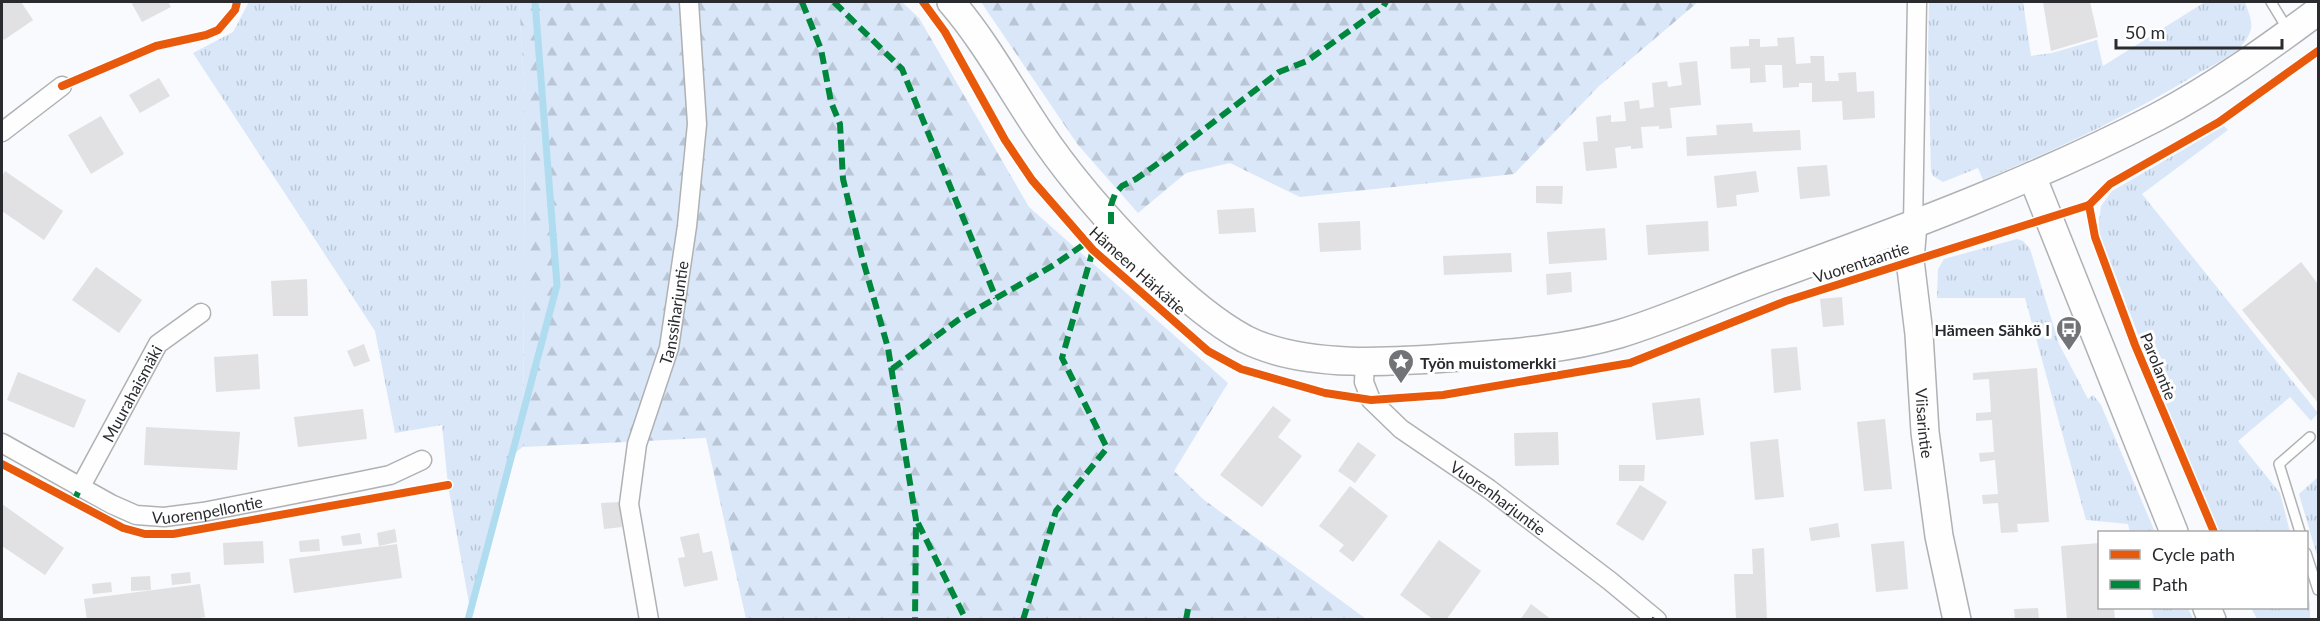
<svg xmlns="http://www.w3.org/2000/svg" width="2320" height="621" viewBox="0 0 2320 621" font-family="Lato,sans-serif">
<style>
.grass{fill:url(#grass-tufts)}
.forest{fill:url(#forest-firs)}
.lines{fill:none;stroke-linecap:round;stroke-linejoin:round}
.stream{stroke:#b0dcf0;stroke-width:7}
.building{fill:#e1e0e2}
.lane-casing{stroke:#afb1b3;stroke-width:12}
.street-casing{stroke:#afb1b3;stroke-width:21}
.secondary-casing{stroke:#afb1b3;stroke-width:30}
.lane{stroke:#fefeff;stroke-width:9}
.street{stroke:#fefeff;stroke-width:18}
.secondary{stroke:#fefeff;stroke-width:27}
.quiet{stroke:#00873e;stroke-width:6;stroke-dasharray:12 6;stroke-linecap:butt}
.cycleway-casing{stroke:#fff;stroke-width:11}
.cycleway{stroke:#e8590c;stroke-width:8}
.labels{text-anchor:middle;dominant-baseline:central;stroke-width:6;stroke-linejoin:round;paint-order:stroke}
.street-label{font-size:16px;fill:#2a2b2e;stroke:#fff}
.poi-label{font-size:16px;font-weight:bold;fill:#2a2b2e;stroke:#fff;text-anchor:end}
</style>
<defs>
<pattern id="grass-tufts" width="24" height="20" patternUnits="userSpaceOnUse" patternTransform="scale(1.5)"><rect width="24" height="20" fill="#d9e7f8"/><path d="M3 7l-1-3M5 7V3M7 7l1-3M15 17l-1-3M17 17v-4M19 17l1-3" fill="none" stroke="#bac6d5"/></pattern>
<pattern id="forest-firs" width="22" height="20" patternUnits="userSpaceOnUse" patternTransform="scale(1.5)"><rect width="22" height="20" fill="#d9e7f8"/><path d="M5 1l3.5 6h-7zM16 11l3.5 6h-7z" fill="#bac6d5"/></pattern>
</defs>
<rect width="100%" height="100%" fill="#f8fafd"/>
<g class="grass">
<path d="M249,2h270l6,93 -2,352 -11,8 -42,154 -22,-124 -6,-60 -47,8 -20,-102 -182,-278 40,-21z"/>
<path d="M1929,2h94l8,54 21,-3 45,-13 6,26 102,-64h40c3,9 9,21 5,30 -7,21 -36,32 -53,42 -69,42 -140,75 -214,106l-5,-12 -35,14 -10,-6 -2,-5 -3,-122z"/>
<path d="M2224,126l4,4 -86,64 176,219 -7,8 -21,-24 -52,44 42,52 10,39h-72l-35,-81 -85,-221 3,-24 11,-15z"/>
<path d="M2017,239l6,2 7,8 29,95 29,55 5,-4 8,10 54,127h-25l-2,-8 -42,-4 -61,-222h-88l1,-29 6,-10z"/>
<path d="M2318,477v82l-19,-65z"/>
<path d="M2307,591l3,13v15h-53l-6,-11h55z"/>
<path d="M2151,608h37l5,11h-39z"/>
</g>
<g class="forest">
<path d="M519,2h383l17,16 110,189 199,176 -54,88 29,28 163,120h-620l-40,-181 -183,9 2,-352z"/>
<path d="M981,2h717l-99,84 -85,88 -214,23 -70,-34 -44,10 -48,40 -60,-68z"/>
</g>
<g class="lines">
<path class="stream" d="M468,620l89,-335 -22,-283"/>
</g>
<g class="building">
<path d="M2,2h19l12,18 -29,20 -2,-4z"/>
<path d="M131,2h37l3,5 -29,15z"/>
<path d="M2043,2h47l8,35 -47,14z"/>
<path d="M1794,37l2,27 15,-1 -1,-7h14l1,25h14l-1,-8 18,-1 1,20 17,-1 1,27 -32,2 -1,-19 -30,1v-19h-13v4l-16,1 -1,-23h-17l1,17 -16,1v-15l-19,1 -1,-22 19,-1v-7h11v8l18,-1 -1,-8z"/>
<path d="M1697,61l4,44 -31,3 2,20 -13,1v-3l-18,1 2,21 -12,1v-3l-16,2 2,20 -31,3 -3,-29 15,-1 -2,-24 15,-2v7l15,-1 -2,-19 15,-2 1,9 14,-2 -2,-24 15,-2 1,6 14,-2 -3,-22z"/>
<path d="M159,78l11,18 -30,17 -11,-18z"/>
<path d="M101,116l23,38 -33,20 -23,-39z"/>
<path d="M1752,123l1,9 47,-2 1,20 -114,6 -1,-19 31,-2 -1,-10z"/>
<path d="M1827,165l3,31 -30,3 -3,-32z"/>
<path d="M5,171l58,40 -19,29 -42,-29v-34z"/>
<path d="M1756,171l3,21 -23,3 1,11 -20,2 -3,-32z"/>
<path d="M1536,186h27l-1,18 -26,-1z"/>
<path d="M1254,208l2,24 -37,2 -2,-24z"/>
<path d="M1360,221l1,29 -41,2 -2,-29z"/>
<path d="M1708,221l1,30 -61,4 -2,-30z"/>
<path d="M1605,228l2,32 -58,4 -2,-32z"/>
<path d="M1511,253l1,19 -68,3 -1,-19z"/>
<path d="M2301,262l17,22v119l-76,-93z"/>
<path d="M96,267l46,33 -23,33 -47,-33z"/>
<path d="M1571,272l1,20 -25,3 -1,-21z"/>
<path d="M307,279l1,37h-35l-2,-35z"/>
<path d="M1842,297l2,28 -21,2 -3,-28z"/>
<path d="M364,344l6,17 -16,6 -7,-16z"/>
<path d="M1797,347l4,43 -27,3 -3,-44z"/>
<path d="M258,354l2,35 -44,3 -2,-35z"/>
<path d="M2037,368l12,154 -32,2 1,8 -17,1 -3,-30 -15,1 -1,-9 16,-1 -3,-34 -15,2 -1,-9 15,-1 -2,-32 -16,1v-8l15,-1 -2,-33 -16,1v-7z"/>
<path d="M18,372l68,28 -12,28 -67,-28z"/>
<path d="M1700,398l4,37 -48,5 -4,-37z"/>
<path d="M1273,406l18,14 -13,17 24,19 -40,51 -42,-32z"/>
<path d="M363,409l4,30 -69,8 -4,-30z"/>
<path d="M1885,419l7,70 -28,2 -7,-69z"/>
<path d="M146,427l94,5 -3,38 -93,-5z"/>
<path d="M1558,432l1,33 -44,1 -1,-33z"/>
<path d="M1778,439l6,58 -29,3 -5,-58z"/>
<path d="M1358,442l18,13 -21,28 -17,-12z"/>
<path d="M1619,465h26l-1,16h-25z"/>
<path d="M1640,485l27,17 -24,39 -27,-17z"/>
<path d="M1350,486l38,30 -35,46 -14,-11 5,-6 -25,-19z"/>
<path d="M619,502l3,25 -18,2 -3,-26z"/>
<path d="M2,504l62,44 -19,27 -43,-29z"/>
<path d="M1838,523l2,14 -29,4 -2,-13z"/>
<path d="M395,529l2,13 -18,4 -2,-13z"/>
<path d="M360,533l2,11 -19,2 -2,-10z"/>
<path d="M699,533l4,20 9,-2 6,29 -34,7 -6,-29 7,-1 -5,-20z"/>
<path d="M319,539l1,12 -20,1 -1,-11z"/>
<path d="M1439,540l42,31 -35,49h-12l-34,-25z"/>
<path d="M263,541l1,22 -40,2 -1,-22z"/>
<path d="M1904,541l4,48 -32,3 -5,-48z"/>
<path d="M2100,543v65h14l1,12h-48l-6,-74z"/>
<path d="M397,544l5,34 -108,15 -5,-34z"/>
<path d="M1764,548l3,72h-31l-2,-46h19l-1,-25z"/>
<path d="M190,572l1,11 -19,2 -1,-11z"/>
<path d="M150,576l1,14 -20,1v-14z"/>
<path d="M111,582l1,10 -19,2 -1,-10z"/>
<path d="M200,584l5,33 -16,3h-102l-3,-21z"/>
<path d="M1531,604l21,16h-32z"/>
<path d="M2038,608l1,12h-24l-1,-11z"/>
</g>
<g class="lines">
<defs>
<g id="lane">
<path d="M2271,2l17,28"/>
<path d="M2300,532l-21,-68 31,-27"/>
<path d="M2306,553l12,37"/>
</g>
<g id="street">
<path d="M2,132l60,-46"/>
<path d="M1913,224l4,-222"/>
<path id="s1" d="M1365,361l-1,21 7,18 30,29 88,60 121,92 47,39"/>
<path id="s2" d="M2,443l109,61 25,11 28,2 39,-5 148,-29 39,-8 32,-15"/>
<path id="s3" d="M80,488l78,-144 43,-31"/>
<path id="s4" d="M649,620l-20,-116 8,-60 32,-96 18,-122 10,-102 -8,-122"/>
</g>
<g id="secondary">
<path d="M951,2c33,38 58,84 86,126 33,50 72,94 114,136 28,28 59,56 94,75 59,30 150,23 215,18 53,-4 107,-8 159,-23 53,-16 106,-41 158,-59 129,-47 258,-95 380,-158 57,-30 110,-68 161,-106"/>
<path d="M2032,176l142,356"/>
<path id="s5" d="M1913,224l-3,36 9,74 6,98 14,104 18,84"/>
<path d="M2207,608l5,12"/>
</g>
</defs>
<use href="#lane" class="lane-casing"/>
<use href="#street" class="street-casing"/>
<use href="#secondary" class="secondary-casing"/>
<use href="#lane" class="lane"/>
<use href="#street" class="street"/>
<use href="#secondary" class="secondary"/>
<g class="quiet">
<path d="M802,2l19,47 10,53 9,22 3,55 19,78 26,91 28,172 -1,100"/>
<path d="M834,2l68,67 94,229"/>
<path d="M1111,224v-19l4,-11 7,-8 14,-7 41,-29 102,-78 28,-11 76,-54 3,-5"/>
<path d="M892,369l66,-49 96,-55 32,-22"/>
<path d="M73,503l7,-15"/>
<path d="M918,523l48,97"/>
<path d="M1023,620l33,-109 51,-63 -45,-90 31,-108"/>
<path d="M1186,620l2,-11"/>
<path d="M1654,620l1,-2"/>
</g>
<defs>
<g id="cycleway">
<path d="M923,2l22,30 60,108 27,40 61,70 115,101 33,18 84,24 46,7 72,-5 187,-32 156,-62 303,-96 21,-21 109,-62 99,-71"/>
<path d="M62,86l94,-40 50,-11 12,-5 17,-20 2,-8"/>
<path d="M2089,205l6,32 40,108 79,187"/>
<path d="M2,464l121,64 22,6h28l275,-49"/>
</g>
</defs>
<use href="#cycleway" class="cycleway-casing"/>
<use href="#cycleway" class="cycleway"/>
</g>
<defs>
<symbol id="bus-pin" viewBox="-11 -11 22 30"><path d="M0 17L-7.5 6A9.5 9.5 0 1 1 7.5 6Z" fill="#727376" stroke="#fff"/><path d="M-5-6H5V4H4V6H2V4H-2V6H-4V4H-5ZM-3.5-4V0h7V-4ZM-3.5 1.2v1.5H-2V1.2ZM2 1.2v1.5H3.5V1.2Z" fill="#fff"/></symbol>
<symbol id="sight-pin" viewBox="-11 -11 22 30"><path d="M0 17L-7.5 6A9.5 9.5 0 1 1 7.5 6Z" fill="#727376" stroke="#fff"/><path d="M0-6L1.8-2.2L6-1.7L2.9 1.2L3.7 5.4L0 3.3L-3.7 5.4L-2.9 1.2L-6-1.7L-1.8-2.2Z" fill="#fff"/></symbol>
</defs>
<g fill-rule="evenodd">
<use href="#bus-pin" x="2054" y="314" width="30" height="40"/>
<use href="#sight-pin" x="1386" y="347" width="30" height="40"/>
</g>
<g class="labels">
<g class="street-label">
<text transform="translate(1861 262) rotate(-18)">Vuorentaantie</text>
<text transform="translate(1138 270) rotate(42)">Hämeen Härkätie</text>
<text stroke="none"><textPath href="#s4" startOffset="315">Tanssiharjuntie</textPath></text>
<text transform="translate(2159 366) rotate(68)">Parolantie</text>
<text stroke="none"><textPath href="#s3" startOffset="108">Muurahaismäki</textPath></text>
<text stroke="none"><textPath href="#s5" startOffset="200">Viisarintie</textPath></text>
<text stroke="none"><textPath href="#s1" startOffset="201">Vuorenharjuntie</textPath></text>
<text stroke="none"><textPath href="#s2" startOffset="224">Vuorenpellontie</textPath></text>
</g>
<g class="poi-label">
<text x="2050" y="329">Hämeen Sähkö I</text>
<text x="1420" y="362" text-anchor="start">Työn muistomerkki</text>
</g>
</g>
<rect width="2320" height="621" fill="none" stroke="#2a2b2e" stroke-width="6"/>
<rect x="2098" y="531" width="210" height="78" fill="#ffffff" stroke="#aaaaab" stroke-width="1.5"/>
<rect x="2110" y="550" width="30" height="9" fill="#e8590c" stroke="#aaaaab" stroke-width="1.5"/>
<text x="2152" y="561" font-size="18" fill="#2a2b2e">Cycle path</text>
<rect x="2110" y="580" width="30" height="9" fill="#00873e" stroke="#aaaaab" stroke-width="1.5"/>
<text x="2152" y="591" font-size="18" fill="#2a2b2e">Path</text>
<path d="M2116 39v9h166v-9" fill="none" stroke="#2a2b2e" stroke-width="3"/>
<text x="2125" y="39" font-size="18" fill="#2a2b2e" stroke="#ffffff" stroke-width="4.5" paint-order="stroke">50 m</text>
</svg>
